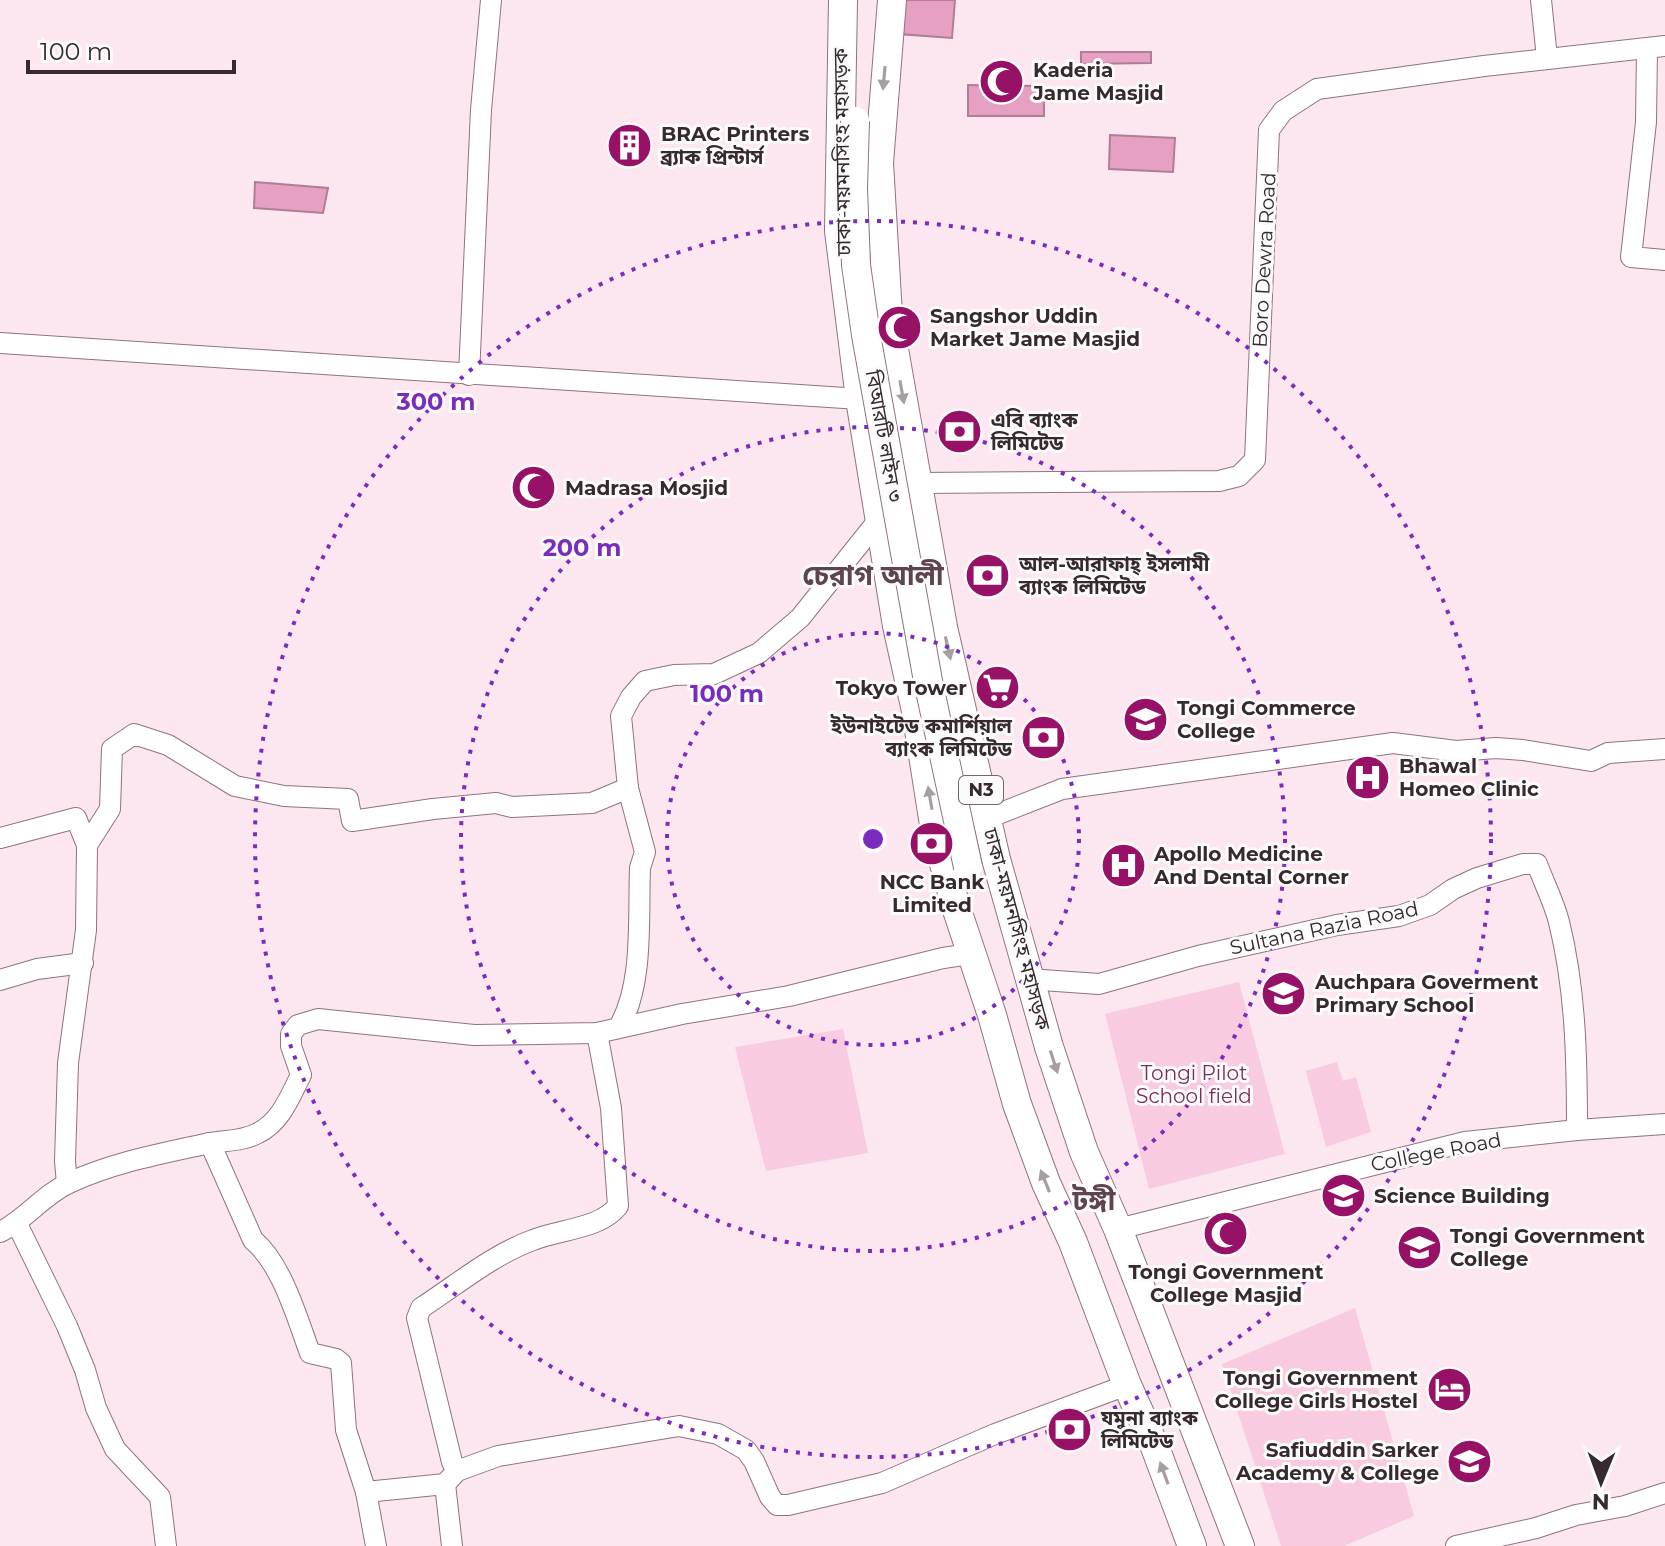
<svg xmlns="http://www.w3.org/2000/svg" width="1665" height="1546" viewBox="0 0 1665 1546" font-family="Montserrat,'Noto Sans Bengali',sans-serif">
<style>
.green{fill:#f8cbe0}
.water{fill:#e6a0c2;stroke:#b17c96;stroke-width:2}
.lines{fill:none;stroke-linecap:round;stroke-linejoin:round}
.minor-casing{stroke:#907280;stroke-width:22}
.highway-casing{stroke:#907280;stroke-width:30}
.minor{stroke:#fff;stroke-width:20}
.highway{stroke:#fff;stroke-width:28}
.highway-bridge-casing{stroke:#907280;stroke-width:30;stroke-linecap:butt}
.highway-bridge{stroke:#fff;stroke-width:28}
.oneway{fill:#a59fa1}
.ring{fill:none;stroke:#7b2cbf;stroke-width:4;stroke-dasharray:4 8}
.labels{text-anchor:middle;dominant-baseline:central;stroke-width:6;stroke-linejoin:round;paint-order:stroke}
.shield{fill:#fbfbfb;stroke:#71686c;stroke-width:2}
.shield-label{font-size:18px;font-weight:bold;fill:#36292f}
.poi-label{font-size:20px;font-weight:bold;fill:#36292f;stroke:#fbfbfb;text-anchor:start}
.street-label{font-size:20px;fill:#36292f;stroke:#fbfbfb}
.park-label{font-size:20px;fill:#7d2c5a;stroke:#fbfbfb}
.district-label{font-size:28px;font-weight:bold;fill:#5e4350;stroke:#fbfbfb}
.centre{fill:#7b2cbf;stroke:#fbfbfb;stroke-width:4}
.ring-label{font-size:24px;text-anchor:middle;font-weight:bold;fill:#7b2cbf;stroke:#fbfbfb;stroke-width:6;stroke-linejoin:round;paint-order:stroke}
</style>
<rect width="100%" height="100%" fill="#fce7f0"/>
<g class="green">
<path d="M1239,982l46,172 -136,35 -44,-175z"/>
<path d="M843,1029l25,124 -102,18 -31,-124z"/>
<path d="M1337,1062l6,19 13,-4 15,55 -45,15 -20,-76z"/>
<path d="M1355,1308l59,208 -70,30h-63l-59,-182z"/>
</g>
<g class="water">
<path d="M901,0h54l-3,38 -54,-4z"/>
<path d="M1081,52h70v11l-70,1z"/>
<path d="M968,85l76,1v30h-76z"/>
<path d="M1110,135l65,3 -2,34 -64,-3z"/>
<path d="M255,182l73,6 -5,25 -69,-5z"/>
</g>
<g class="lines">
<defs>
<g id="minor">
<path d="M1541,0l6,58"/>
<path d="M1647,49l-1,73 -15,135 34,3"/>
<path d="M0,343l860,56"/>
<path d="M469,375l12,-265 10,-110"/>
<path d="M918,483l301,-2 20,-5 16,-16 14,-330 14,-19 34,-22 167,-23 181,-20"/>
<path d="M988,818l74,-29 331,-46 63,8 40,-3 27,2 68,11 17,-8 57,-4"/>
<path d="M0,838l76,-20 11,27"/>
<path d="M1028,979l71,5 99,-28 139,-31 62,-9 31,-11 23,-16 24,-11 46,-14h14c7,19 17,38 22,58 17,69 18,138 18,208"/>
<path d="M0,980l37,-11 46,-6"/>
<path d="M619,1027c25,-43 19,-109 21,-159l5,-16 -17,-64 -7,-72 10,-19 14,-16 29,-6 40,-1 45,-21 41,-35 81,-101"/>
<path d="M210,1143l43,97c29,24 44,78 57,113l26,6 5,4 5,67 20,62 79,-8 7,62"/>
<path d="M67,1184l-2,-23 3,-98 18,-133 1,-85 23,-36 2,-60 22,-15 34,11 67,41 49,10 64,3 4,22 81,-12 63,-6 16,4 80,-4 36,-15"/>
<path d="M17,1224l50,102 18,44 11,38 19,41 45,48 6,49"/>
<path d="M1118,1229l347,-87 112,-12 88,-6"/>
<path d="M0,1232c25,-12 43,-37 69,-49 43,-20 90,-29 136,-39 17,-4 37,-2 53,-11 23,-11 32,-37 43,-58l-10,-29v-12l7,-9 20,-6 156,16 123,-2 85,-19 107,-18 154,-38 27,-4"/>
<path d="M457,1471l-5,-9 -35,-144 4,-10c37,-24 71,-53 112,-68 27,-11 67,-11 85,-34l-7,-98 -14,-75"/>
<path d="M445,1484l12,-13 41,-15 181,-30 39,8 28,16 8,11 16,36 7,8h11l94,-22 113,-49 132,-49"/>
<path d="M366,1492l10,54"/>
<path d="M1456,1546l80,-18 40,-13 49,-9 40,-13"/>
</g>
<g id="highway">
<path d="M843,0l-4,231 21,168 37,227 19,85 19,120 21,76 36,108 25,89 29,79 27,59 54,143 28,62 37,99"/>
<path d="M892,0l-13,163 9,152 55,312 53,232 53,188 35,105 34,77 122,317"/>
</g>
</defs>
<use href="#minor" class="minor-casing"/>
<use href="#highway" class="highway-casing"/>
<use href="#minor" class="minor"/>
<use href="#highway" class="highway"/>
<defs>
<path id="highway-bridge" d="M855,121l-2,67 3,77 10,70 62,346 40,186"/>
</defs>
<use href="#highway-bridge" class="highway-bridge-casing"/>
<use href="#highway-bridge" class="highway-bridge"/>
</g>
<defs><path id="oneway-solid" d="M-6-.8H1V-3.2L6.5 0L1 3.2V.8H-6Z" transform="scale(2)"/></defs>
<g class="oneway">
<use href="#oneway-solid" transform="translate(884 78) rotate(95)"/>
<use href="#oneway-solid" transform="translate(902 392) rotate(80)"/>
<use href="#oneway-solid" transform="translate(948 648) rotate(77)"/>
<use href="#oneway-solid" transform="translate(930 798) rotate(-100)"/>
<use href="#oneway-solid" transform="translate(1054 1062) rotate(72)"/>
<use href="#oneway-solid" transform="translate(1045 1181) rotate(-112)"/>
<use href="#oneway-solid" transform="translate(1164 1473) rotate(-110)"/>
</g>
<g class="ring">
<circle cx="873" cy="839" r="206"/>
<circle cx="873" cy="839" r="412"/>
<circle cx="873" cy="839" r="618"/>
</g>
<defs>
<symbol id="mosque-disc" viewBox="-11 -11 22 22"><circle r="9.5" fill="#971267" stroke="#fbfbfb"/><path d="M3.5-4.9A6 6 0 1 0 3.5 4.9A5 5 0 1 1 3.5-4.9Z" fill="#fff"/></symbol>
<symbol id="building-disc" viewBox="-11 -11 22 22"><circle r="9.5" fill="#971267" stroke="#fbfbfb"/><path d="M-4-6H4V6H1V3H-1V6H-4ZM-2.5-4.3h1.7v1.8h-1.7ZM.8-4.3h1.7v1.8H.8ZM-2.5-1h1.7V.8h-1.7ZM.8-1h1.7V.8H.8Z" fill="#fff"/></symbol>
<symbol id="bank-disc" viewBox="-11 -11 22 22"><circle r="9.5" fill="#971267" stroke="#fbfbfb"/><path d="M-6-4H6V4H-6ZM0-2.3a2.3 2.3 0 1 0 0 4.6a2.3 2.3 0 1 0 0-4.6Z" fill="#fff"/></symbol>
<symbol id="supermarket-disc" viewBox="-11 -11 22 22"><circle r="9.5" fill="#971267" stroke="#fbfbfb"/><path d="M-6-5.5h2.5l.6 2H6L4.5 2H-2.5L-4.4-4H-6ZM-1.5 3.2a1.3 1.3 0 1 0 .1 0ZM3 3.2a1.3 1.3 0 1 0 .1 0Z" fill="#fff"/></symbol>
<symbol id="university-disc" viewBox="-11 -11 22 22"><circle r="9.5" fill="#971267" stroke="#fbfbfb"/><path d="M0-5L7-2L0 1L-7-2ZM-4 1L0 2.5L4 1V4Q0 6-4 4Z" fill="#fff"/></symbol>
<symbol id="hospital-disc" viewBox="-11 -11 22 22"><circle r="9.5" fill="#971267" stroke="#fbfbfb"/><path d="M-5-5h3v3.5h4V-5h3V5h-3V1.5h-4V5h-3Z" fill="#fff"/></symbol>
<symbol id="school-disc" viewBox="-11 -11 22 22"><circle r="9.5" fill="#971267" stroke="#fbfbfb"/><path d="M0-5L7-2L0 1L-7-2ZM-4 1L0 2.5L4 1V4Q0 6-4 4Z" fill="#fff"/></symbol>
<symbol id="hotel-disc" viewBox="-11 -11 22 22"><circle r="9.5" fill="#971267" stroke="#fbfbfb"/><path d="M-6-4.5h1.5V1H6V5H4.5V3h-9V5H-6ZM-4 0a1.8 1.8 0 1 1 3.6 0ZM.5 0V-2.5h3Q6-2.5 6 0Z" fill="#fff"/></symbol>
</defs>
<g fill-rule="evenodd">
<use href="#mosque-disc" x="976" y="56" width="51" height="51"/>
<use href="#building-disc" x="604" y="120" width="51" height="51"/>
<use href="#mosque-disc" x="874" y="302" width="51" height="51"/>
<use href="#bank-disc" x="934" y="406" width="51" height="51"/>
<use href="#mosque-disc" x="508" y="462" width="51" height="51"/>
<use href="#bank-disc" x="962" y="550" width="51" height="51"/>
<use href="#supermarket-disc" x="972" y="662" width="51" height="51"/>
<use href="#university-disc" x="1120" y="694" width="51" height="51"/>
<use href="#bank-disc" x="1018" y="712" width="51" height="51"/>
<use href="#hospital-disc" x="1342" y="752" width="51" height="51"/>
<use href="#bank-disc" x="906" y="818" width="51" height="51"/>
<use href="#hospital-disc" x="1098" y="840" width="51" height="51"/>
<use href="#school-disc" x="1258" y="968" width="51" height="51"/>
<use href="#university-disc" x="1318" y="1170" width="51" height="51"/>
<use href="#mosque-disc" x="1200" y="1208" width="51" height="51"/>
<use href="#university-disc" x="1394" y="1222" width="51" height="51"/>
<use href="#hotel-disc" x="1424" y="1364" width="51" height="51"/>
<use href="#bank-disc" x="1044" y="1404" width="51" height="51"/>
<use href="#school-disc" x="1444" y="1436" width="51" height="51"/>
</g>
<g class="labels">
<rect class="shield" x="959" y="776" width="44" height="28" rx="6"/>
<g class="shield-label">
<text x="981" y="790">N3</text>
</g>
<g class="poi-label">
<text x="1033" y="70">Kaderia<tspan x="1033" dy="23">Jame Masjid</tspan></text>
<text x="661" y="134">BRAC Printers<tspan x="661" dy="23">ব্র্যাক প্রিন্টার্স</tspan></text>
<text x="930" y="316">Sangshor Uddin<tspan x="930" dy="23">Market Jame Masjid</tspan></text>
<text x="991" y="420">এবি ব্যাংক<tspan x="991" dy="23">লিমিটেড</tspan></text>
<text x="565" y="488">Madrasa Mosjid</text>
<text x="1019" y="564">আল-আরাফাহ্ ইসলামী<tspan x="1019" dy="23">ব্যাংক লিমিটেড</tspan></text>
<text x="967" y="688" text-anchor="end">Tokyo Tower</text>
<text x="1177" y="708">Tongi Commerce<tspan x="1177" dy="23">College</tspan></text>
<text x="1012" y="726" text-anchor="end">ইউনাইটেড কমার্শিয়াল<tspan x="1012" dy="23">ব্যাংক লিমিটেড</tspan></text>
<text x="1399" y="766">Bhawal<tspan x="1399" dy="23">Homeo Clinic</tspan></text>
<text x="1154" y="854">Apollo Medicine<tspan x="1154" dy="23">And Dental Corner</tspan></text>
<text x="932" y="882" text-anchor="middle">NCC Bank<tspan x="932" dy="23">Limited</tspan></text>
<text x="1315" y="982">Auchpara Goverment<tspan x="1315" dy="23">Primary School</tspan></text>
<text x="1374" y="1196">Science Building</text>
<text x="1450" y="1236">Tongi Government<tspan x="1450" dy="23">College</tspan></text>
<text x="1226" y="1272" text-anchor="middle">Tongi Government<tspan x="1226" dy="23">College Masjid</tspan></text>
<text x="1418" y="1378" text-anchor="end">Tongi Government<tspan x="1418" dy="23">College Girls Hostel</tspan></text>
<text x="1101" y="1418">যমুনা ব্যাংক<tspan x="1101" dy="23">লিমিটেড</tspan></text>
<text x="1439" y="1450" text-anchor="end">Safiuddin Sarker<tspan x="1439" dy="23">Academy &amp; College</tspan></text>
</g>
<g class="street-label">
<text transform="translate(842 152) rotate(-91)">ঢাকা-ময়মনসিংহ মহাসড়ক</text>
<text transform="translate(1264 260) rotate(-87)">Boro Dewra Road</text>
<text transform="translate(884 436) rotate(80)">বিআরটি লাইন ৩</text>
<text transform="translate(1324 928) rotate(-12)">Sultana Razia Road</text>
<text transform="translate(1017 929) rotate(75)">ঢাকা-ময়মনসিংহ মহাসড়ক</text>
<text transform="translate(1436 1152) rotate(-11)">College Road</text>
</g>
<g class="park-label">
<text x="1194" y="1073">Tongi Pilot<tspan x="1194" dy="23">School field</tspan></text>
</g>
<g class="district-label">
<text x="873" y="575">চেরাগ আলী</text>
<text x="1094" y="1200">টঙ্গী</text>
</g>
</g>
<circle cx="873" cy="839" r="12" class="centre"/>
<g class="ring-label">
<text x="436" y="410">300 m</text>
<text x="582" y="556">200 m</text>
<text x="727" y="702">100 m</text>
</g>
<g transform="translate(1601 1482) rotate(181)" stroke="#fbfbfb" stroke-width="6" paint-order="stroke">
<path d="M0-6L14 30L0 20L-14 30Z" fill="#36292f"/>
<text y="-12" font-size="22" font-weight="bold" text-anchor="middle" fill="#36292f">N</text>
</g>
<path d="M28 60v12h206v-12" fill="none" stroke="#36292f" stroke-width="4"/>
<text x="40" y="60" font-size="24" fill="#36292f" stroke="#fbfbfb" stroke-width="6" paint-order="stroke">100 m</text>
</svg>
